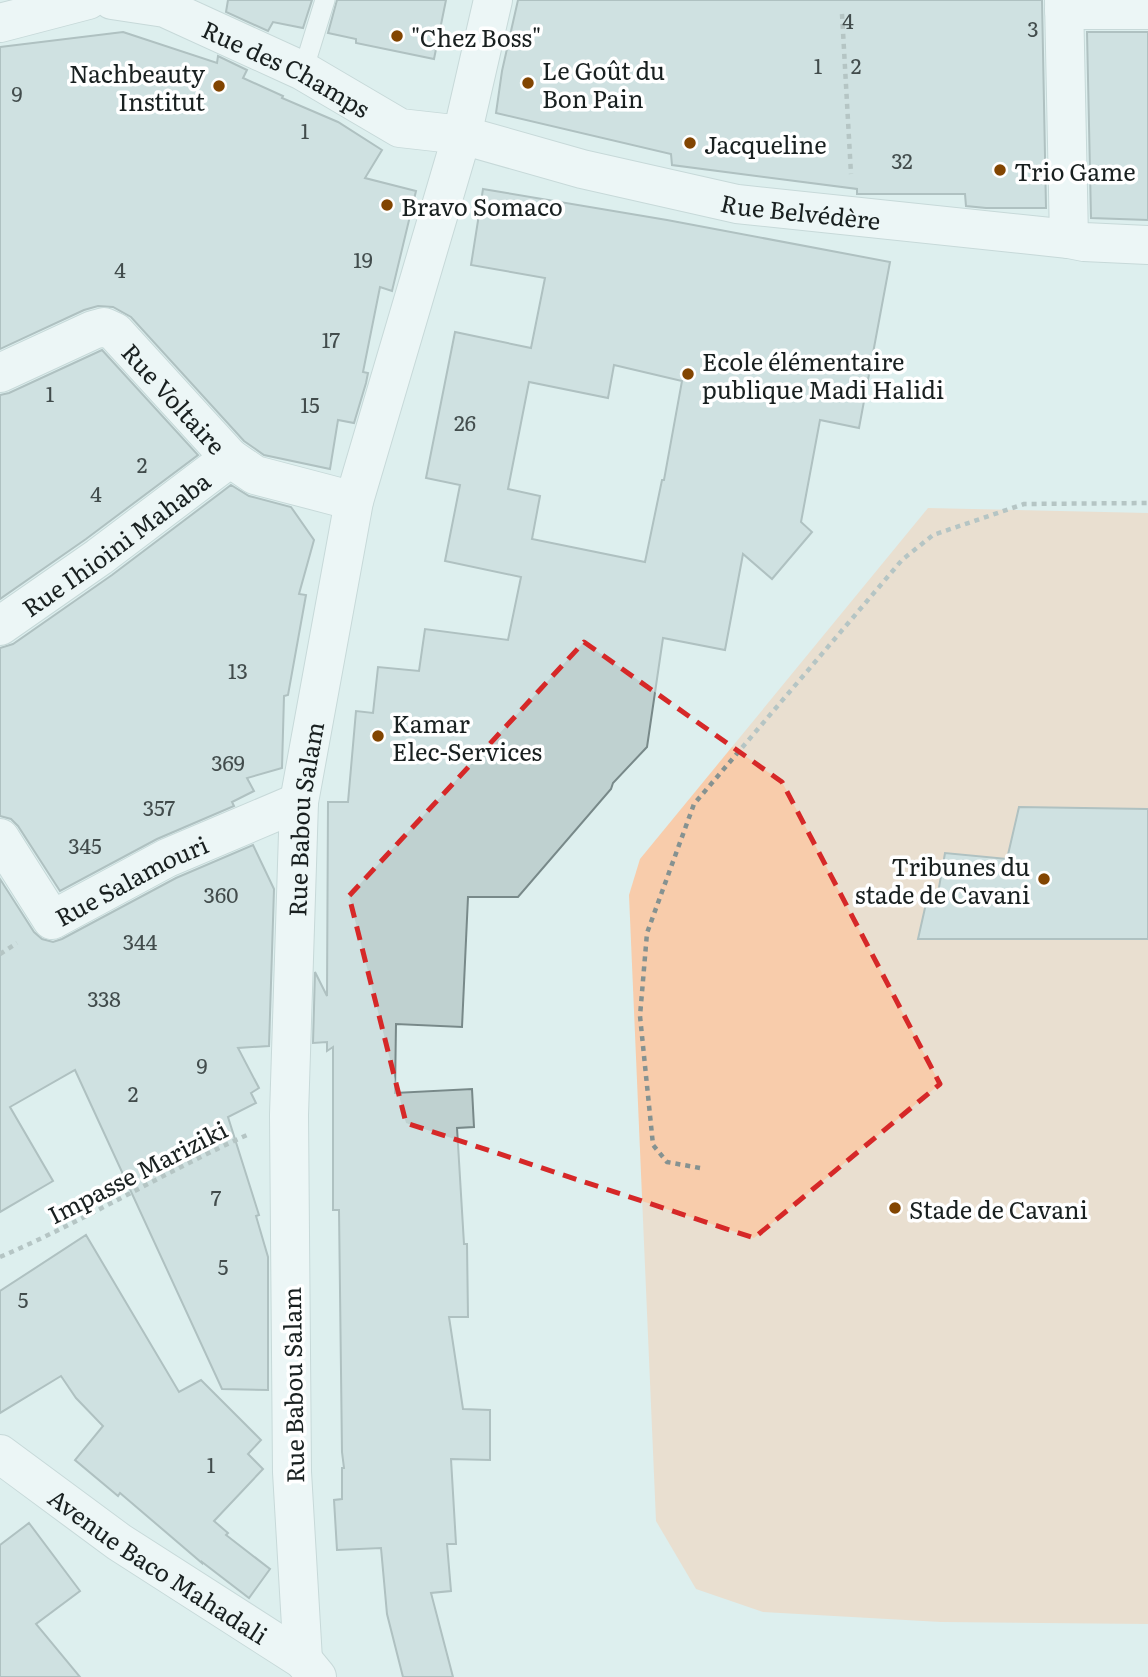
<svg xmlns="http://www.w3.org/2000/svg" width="1148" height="1677" viewBox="0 0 1148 1677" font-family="Literata,serif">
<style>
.green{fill:#f8ccab}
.building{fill:#bfd1d0;stroke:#788989;stroke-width:2;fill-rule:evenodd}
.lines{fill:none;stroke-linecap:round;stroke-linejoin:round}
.service-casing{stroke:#adbfbe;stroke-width:21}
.minor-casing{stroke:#adbfbe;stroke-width:40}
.tertiary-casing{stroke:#adbfbe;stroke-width:40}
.path{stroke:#859291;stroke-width:4.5;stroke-dasharray:5 5;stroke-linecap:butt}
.service{stroke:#fff;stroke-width:19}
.minor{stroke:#fff;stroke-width:38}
.tertiary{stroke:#fff;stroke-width:38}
.marked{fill:none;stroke:#d62828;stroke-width:5;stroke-dasharray:14 9;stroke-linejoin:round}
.poi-dot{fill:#824501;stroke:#fff;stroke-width:2.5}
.labels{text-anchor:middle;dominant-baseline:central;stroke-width:7;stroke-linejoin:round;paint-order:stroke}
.number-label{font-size:21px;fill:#424c4c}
.poi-label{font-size:24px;fill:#192020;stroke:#fff;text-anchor:start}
.street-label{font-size:24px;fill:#192020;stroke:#fff}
</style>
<rect width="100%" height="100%" fill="#ddefee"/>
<path class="green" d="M928,508l220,5v1111l-207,-2 -178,-10 -67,-23 -40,-68 -27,-626 11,-36z"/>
<g class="building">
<path d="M228,0h84l-9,28 -30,-6 -5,9 -42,-19z"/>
<path d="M337,0h109l-12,59 -78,-16v-4l-28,-6z"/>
<path d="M518,0h524l4,208h-60l-20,-2 -1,-12h-108v-5l-185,-24 -1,-11 -175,-41 6,-42z"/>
<path d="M123,32l94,31 1,-7 29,14 -4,8 40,18 -1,2 56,24 44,28 -17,28 51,13 -24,100 -12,-4 -17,85 5,1 -2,10 -12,40 -16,-3 -8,49 -66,-14 -20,-14 -113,-124 -18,-10 -15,-1 -14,4 -84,39v-302z"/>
<path d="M1087,32h61v188l-57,-2z"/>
<path d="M483,189l184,31 223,42 -31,166 -39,-8 -19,102 11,10 -40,47 -29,-25 -18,96 -62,-12 -16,109 -34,36 -2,6 -93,108h-50l-6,130 -66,-3 -1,69 77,-4 2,38 -17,1 7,116h3l1,73h-19l14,92 27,1v50l-39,-1 5,85h-9l4,47 -20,2 22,84h-50l-16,-63 -6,-66 -44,2 -3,-50 8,-1v-31h2l-2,-16 -3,-242h-6v-163l-6,4v-9l-14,1 2,-71 12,24 1,-194h20l8,-91 17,2 5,-46 41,4 6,-42 83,11 13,-63 -76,-16 15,-76 -34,-7 29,-146 76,16 14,-70 -74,-13zM614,365l68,16 -18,99h-2l-17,82 -113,-23 8,-43 -32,-7 21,-107 79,16z"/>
<path d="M102,350l96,105 -112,84 -86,60v-204l9,-2z"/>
<path d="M231,485l18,11 42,11 23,33 -15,54 7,1 -18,100 -4,1 -2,72 -35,10 7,13 -22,11 2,4 -77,33 -97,52 -42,-65 -7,-7 -11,-3v-168l13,-4 99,-69z"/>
<path d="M1019,807l129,2v130h-230l9,-40h10l8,-46 62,6z"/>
<path d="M253,845l21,44 -5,157 -31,2 21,40 -8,5 5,10 -28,14 31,98 -3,1 12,41v133l-46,-1 -147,-319 -65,37 43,74 -53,31v-333l34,53 8,7 11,3 9,-3 114,-61z"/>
<path d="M86,1235l93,157 22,-12 60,60 -13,14 15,15 -49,52 14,12 -2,2 44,34 -21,29 -47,-36v1l-82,-70 -2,3 -43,-36 28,-34 -27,-28 -15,-22 -61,37v-122z"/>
<path d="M29,1523l51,68 -44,33 44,53h-80v-132z"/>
</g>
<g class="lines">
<defs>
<path id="service" d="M303,71l22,-71"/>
<g id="minor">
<path id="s1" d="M112,0l53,8 138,63 97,57 62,7 120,34 155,35 332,35 15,3 64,3"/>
<path d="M1064,0l5,239"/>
<path d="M1064,10h84"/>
<path d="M0,23l88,-23"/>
<path id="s2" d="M0,373l93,-43 11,-3 11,5 115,126 25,17 99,26"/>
<path id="s3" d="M0,626l99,-69 131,-99"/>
<path id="s4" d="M0,838l52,82 115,-62 132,-56"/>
<path id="s5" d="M303,1660l-11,-188 -3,-357 10,-313 55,-301 108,-366 31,-135"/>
</g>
<g id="tertiary">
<path id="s6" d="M0,1454l119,88 184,118 14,17"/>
</g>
</defs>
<use href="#service" class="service-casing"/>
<use href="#minor" class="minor-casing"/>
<use href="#tertiary" class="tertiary-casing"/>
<g class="path">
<path d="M842,14l9,160"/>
<path d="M0,954l17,-11"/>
<path d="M700,1168l-33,-6 -14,-17 -13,-129 7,-83 47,-129 208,-244 31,-25 91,-31 124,-1"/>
<path d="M0,1257c84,-36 163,-84 247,-122"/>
</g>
<use href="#service" class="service"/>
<use href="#minor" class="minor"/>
<use href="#tertiary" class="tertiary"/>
</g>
<path d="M0 0H1148V1677H0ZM584,642l198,140 158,302 -186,154 -348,-115 -57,-227z" fill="#ddefee" fill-opacity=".55" fill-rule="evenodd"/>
<path class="marked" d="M584,642l198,140 158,302 -186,154 -348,-115 -57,-227z"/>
<g class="poi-dot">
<circle cx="397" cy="36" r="7"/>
<circle cx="528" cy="83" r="7"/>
<circle cx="219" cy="86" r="7"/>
<circle cx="690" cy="143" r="7"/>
<circle cx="1000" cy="170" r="7"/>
<circle cx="387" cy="205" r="7"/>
<circle cx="688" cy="374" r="7"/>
<circle cx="378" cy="736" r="7"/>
<circle cx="1044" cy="879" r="7"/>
<circle cx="895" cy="1208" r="7"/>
</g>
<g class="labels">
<g class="number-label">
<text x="848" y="19">4</text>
<text x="1033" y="27">3</text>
<text x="818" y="64">1</text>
<text x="856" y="64">2</text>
<text x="17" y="92">9</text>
<text x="305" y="129">1</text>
<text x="902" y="159">32</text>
<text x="363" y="258">19</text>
<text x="120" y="268">4</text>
<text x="331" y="338">17</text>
<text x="50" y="392">1</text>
<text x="310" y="403">15</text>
<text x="465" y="421">26</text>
<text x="142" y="463">2</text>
<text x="96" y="492">4</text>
<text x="238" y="669">13</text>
<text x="228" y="761">369</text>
<text x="159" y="806">357</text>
<text x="85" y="844">345</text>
<text x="221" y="893">360</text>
<text x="140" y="940">344</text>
<text x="104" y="997">338</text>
<text x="202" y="1064">9</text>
<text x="133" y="1092">2</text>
<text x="216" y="1196">7</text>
<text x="223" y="1265">5</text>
<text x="23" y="1298">5</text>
<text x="211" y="1463">1</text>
</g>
<g class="poi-label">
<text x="411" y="36">"Chez Boss"</text>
<text x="542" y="69">Le Goût du<tspan x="542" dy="28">Bon Pain</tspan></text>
<text x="205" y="72" text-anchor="end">Nachbeauty<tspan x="205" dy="28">Institut</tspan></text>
<text x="704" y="143">Jacqueline</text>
<text x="1014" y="170">Trio Game</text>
<text x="401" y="205">Bravo Somaco</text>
<text x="702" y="360">Ecole élémentaire<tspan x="702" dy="28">publique Madi Halidi</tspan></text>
<text x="392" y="722">Kamar<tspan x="392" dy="28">Elec-Services</tspan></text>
<text x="1030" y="865" text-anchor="end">Tribunes du<tspan x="1030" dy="28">stade de Cavani</tspan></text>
<text x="909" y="1208">Stade de Cavani</text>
</g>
<g class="street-label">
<text stroke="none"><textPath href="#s1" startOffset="189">Rue des Champs</textPath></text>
<text stroke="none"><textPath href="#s1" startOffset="728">Rue Belvédère</textPath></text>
<text stroke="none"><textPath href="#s2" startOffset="215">Rue Voltaire</textPath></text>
<text stroke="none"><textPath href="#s3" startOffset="142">Rue Ihioini Mahaba</textPath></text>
<text stroke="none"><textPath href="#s5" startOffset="842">Rue Babou Salam</textPath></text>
<text stroke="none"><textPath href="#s4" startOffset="186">Rue Salamouri</textPath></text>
<text transform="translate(137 1171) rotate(-27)">Impasse Mariziki</text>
<text transform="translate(292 1385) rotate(-91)">Rue Babou Salam</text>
<text stroke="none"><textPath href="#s6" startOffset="194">Avenue Baco Mahadali</textPath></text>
</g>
</g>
</svg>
